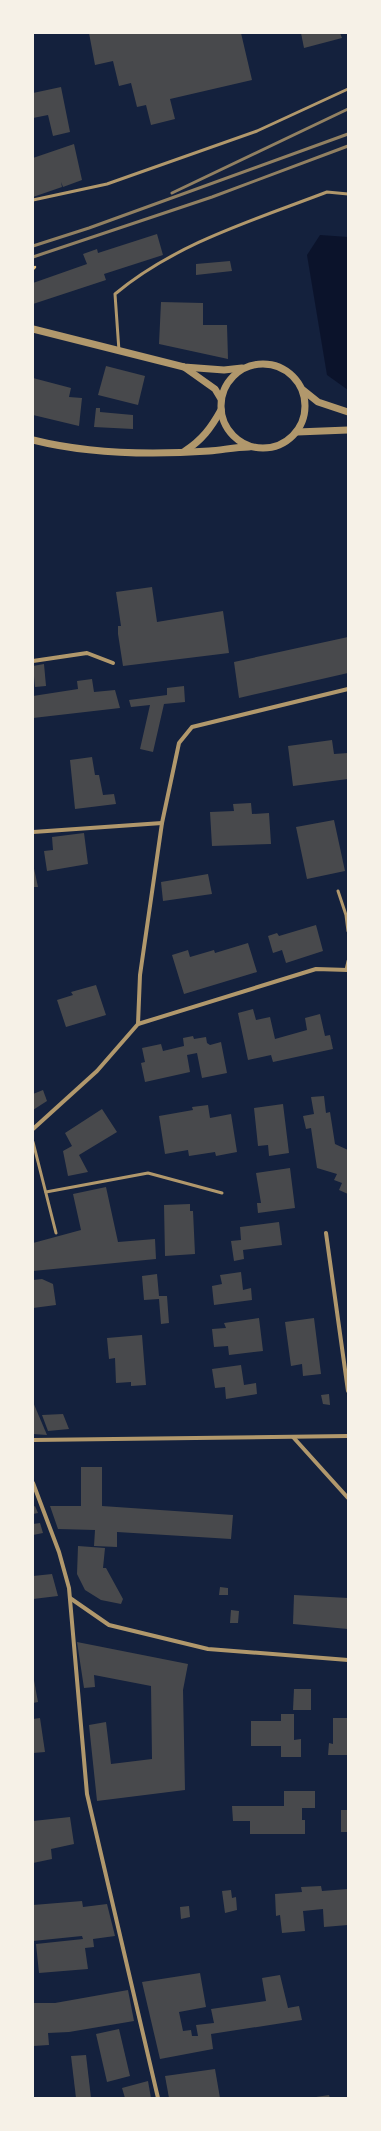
<svg xmlns="http://www.w3.org/2000/svg" width="381" height="2131" viewBox="0 0 381 2131" font-family="'Fira Sans Condensed',sans-serif">
<style>
.water{fill:#0b132b}
.building{fill:#48494c}
.lines{fill:none;stroke-linecap:round;stroke-linejoin:round}
.path{stroke:#e5c07b;stroke-width:2.5}
.service{stroke:#b1986c;stroke-width:3}
.minor{stroke:#b1986c;stroke-width:4}
.tertiary{stroke:#b1986c;stroke-width:7}
.rail{stroke:#918062;stroke-width:3}
</style>
<rect width="100%" height="100%" fill="#14213d"/>
<path class="water" d="M320,235l28,2v153l-21,-15 -20,-120z"/>
<g class="building">
<path d="M89,33h152l11,47 -82,19 5,20 -24,6 -5,-20 -9,2 -6,-24 -12,3 -6,-25 -18,4z"/>
<path d="M301,33h39l2,5 -38,10z"/>
<path d="M61,87l9,45 -17,4 -5,-21 -15,3v-25z"/>
<path d="M74,144l8,36 -19,7 -2,-5 1,5 -29,10v-39z"/>
<path d="M157,234l6,21 -59,19 2,6 -73,24v-21l54,-19 -4,-10 14,-5 1,4z"/>
<path d="M230,261l2,10 -36,4v-11z"/>
<path d="M161,302l42,1v22h24l1,34 -69,-15z"/>
<path d="M106,366l39,10 -7,29 -40,-10z"/>
<path d="M33,378l38,10 -2,9 13,1 -3,28 -46,-11z"/>
<path d="M96,408h4v4l33,3v14l-39,-2z"/>
<path d="M152,587l5,35 66,-11 6,42 -106,13 -5,-32v-8h3l-5,-34z"/>
<path d="M348,637v36l-109,25 -5,-36z"/>
<path d="M44,664l2,22 -11,1 -2,-21z"/>
<path d="M92,679l2,13 21,-2 5,18 -87,10v-22l45,-7 -1,-8z"/>
<path d="M184,686l1,16 -21,2 -11,48 -13,-3 10,-44 -19,2 -2,-7 38,-5v-7z"/>
<path d="M332,740l2,14 14,-1v26l-55,7 -5,-40z"/>
<path d="M92,757l3,18h4l4,20 11,-1 2,10 -41,5 -5,-49z"/>
<path d="M251,803l1,11 17,-1 2,31 -59,2 -2,-34 24,-1 -1,-7z"/>
<path d="M334,820l11,51 -38,8 -11,-52z"/>
<path d="M84,833l4,31 -41,7 -3,-20 9,-1 -1,-13z"/>
<path d="M33,864l5,23h-5z"/>
<path d="M208,874l4,20 -49,7 -2,-19z"/>
<path d="M316,925l7,26 -37,12 -4,-13 -9,3 -5,-17 9,-3 2,3z"/>
<path d="M248,943l9,29 -73,22 -12,-39 16,-5 2,7 24,-7 1,3z"/>
<path d="M96,985l10,30 -40,12 -9,-27 16,-5 -2,-3z"/>
<path d="M253,1009l3,11 14,-3 5,22 32,-9 -2,-12 15,-4 5,22 5,-1 3,14 -60,13 -2,-7 -23,5 -10,-47z"/>
<path d="M193,1036l1,3 12,-2 1,6 3,2 11,-3 6,31 -25,5 -5,-25 -10,2 3,17 -45,10 -4,-19 4,-1 -3,-14 19,-4 2,7 21,-5 -1,-8z"/>
<path d="M43,1090l4,11 -14,9v-16z"/>
<path d="M324,1096l2,17 4,-1 5,32 13,6v44l-9,-4 3,-7 -8,-3 3,-6 -20,-6 -6,-40 -5,1 -3,-13 11,-2 -3,-17z"/>
<path d="M283,1104l6,49 -20,3 -1,-11 -10,1 -4,-38z"/>
<path d="M208,1105l2,13 21,-4 6,38 -21,4 -1,-4 -26,4 -1,-6 -23,4 -6,-38 34,-6 -1,-3z"/>
<path d="M102,1109l15,23 -38,23 9,17 -20,4 -5,-25 9,-5 -7,-13z"/>
<path d="M290,1168l5,40 -37,5 -1,-10h4l-5,-30z"/>
<path d="M106,1187l12,55 37,-3 1,20 -123,12v-28l48,-13 -8,-36z"/>
<path d="M190,1204v7h3l2,43 -30,2 -1,-51z"/>
<path d="M279,1222l3,23 -39,5 1,9 -10,2 -3,-20 10,-1 -1,-13z"/>
<path d="M241,1272l2,18 8,-2 1,12 -38,5 -2,-19 10,-2 -2,-9z"/>
<path d="M157,1274l2,22h8l2,27 -8,1 -2,-25 -15,1 -2,-24z"/>
<path d="M42,1279l11,5 3,21 -23,3v-28z"/>
<path d="M259,1318l4,33 -34,4 -1,-9 -14,1 -2,-18 14,-1 -2,-5z"/>
<path d="M314,1318l7,56 -18,2 -1,-12 -11,2 -6,-44z"/>
<path d="M142,1335l4,50 -15,1v-4l-15,1 -1,-25 -6,1 -2,-21z"/>
<path d="M241,1365l3,20 12,-2 1,11 -31,5 -1,-12 -10,1 -3,-19z"/>
<path d="M329,1394l1,11 -7,-1 -2,-9z"/>
<path d="M33,1402l14,33 -14,-1z"/>
<path d="M63,1414l6,15 -21,2 -6,-16z"/>
<path d="M81,1467h21v39l131,9 -2,24 -114,-7v15l-23,-1 1,-16 -37,-1 -8,-23h31z"/>
<path d="M35,1506l3,7 -5,1v-7z"/>
<path d="M40,1523l3,10 -10,2v-11z"/>
<path d="M78,1546l27,2 -2,20h3l17,31 -2,5 -20,-4 -16,-10 -8,-16z"/>
<path d="M52,1574l6,22 -25,3v-23z"/>
<path d="M220,1587l8,1v7h-9z"/>
<path d="M294,1595l54,3v31l-55,-5z"/>
<path d="M231,1610l8,1 -1,12h-8z"/>
<path d="M77,1642l111,22 -5,26 2,100 -88,11 -8,-76 17,-3 5,42 41,-5 -1,-73 -57,-11 1,12 -11,1z"/>
<path d="M33,1675l5,27 -5,1z"/>
<path d="M294,1689h17v21h-18z"/>
<path d="M281,1714h13v26l7,-1v18h-20v-11h-30v-25h30z"/>
<path d="M40,1718l5,34 -12,1v-34z"/>
<path d="M333,1718h15v37h-20l1,-12 4,1z"/>
<path d="M284,1791h31v17h-13v12h3v14h-55v-13h-17l-1,-15h52z"/>
<rect x="341" y="1810" width="7" height="22"/>
<path d="M70,1817l4,27 -23,5 1,10 -19,4v-42z"/>
<path d="M321,1886l1,5 26,-2v36l-24,2 -1,-18 -20,2 2,20 -23,2 -2,-18 -4,1 -1,-22 27,-2 -1,-5z"/>
<path d="M231,1890l1,8 4,-1 1,13 -12,3 -3,-22z"/>
<path d="M82,1901l1,6 24,-3 8,32 -22,3 1,8 -9,1 3,21 -49,4 -3,-29 47,-5 -1,-3 -49,5v-36z"/>
<path d="M189,1906l1,11 -9,2 -1,-12z"/>
<path d="M200,1973l6,34 -27,5 4,19 8,-1 1,6h6l-2,-11 18,-2 -3,-14 55,-8 -4,-23 18,-3 8,33 11,-2 3,14 -91,14 2,15 -53,10 -18,-77z"/>
<path d="M128,1990l6,31 -65,11 -21,1 1,12 -16,1v-43h22z"/>
<path d="M119,2029l11,47 -23,6 -11,-48z"/>
<path d="M86,2055l5,43h-15l-5,-42z"/>
<path d="M215,2069l5,29h-51l-4,-22z"/>
<path d="M148,2081l3,17h-26l-3,-10z"/>
<path d="M329,2095l1,3h-14v-1z"/>
</g>
<g class="lines">
<path class="path" d="M33,269l2,-2"/>
<g class="service">
<path d="M33,200l74,-16 150,-53 91,-42"/>
<path d="M119,351l-4,-57c61,-51 139,-74 212,-102l21,2"/>
<path d="M338,891l8,24 2,16"/>
<path d="M346,970l2,-9"/>
<path d="M33,1142l23,91"/>
<path d="M46,1192l102,-19 74,20"/>
</g>
<g class="minor">
<path d="M33,661l54,-8 26,10"/>
<path d="M33,832l129,-9"/>
<path d="M138,1024l178,-55 32,1"/>
<path d="M33,1129l64,-58 41,-47 2,-49 22,-152 17,-80 13,-16 156,-38"/>
<path d="M326,1233l22,158"/>
<path d="M293,1437l55,61"/>
<path d="M33,1440l315,-4"/>
<path d="M33,1483l26,69 10,36 18,206 71,304"/>
<path d="M70,1598l39,27 99,24 140,11"/>
</g>
<g class="tertiary">
<path d="M33,329l151,38 40,3 18,-2"/>
<circle cx="263" cy="406" r="42"/>
<path d="M184,367l31,22 6,10"/>
<path d="M303,390l15,12 30,10"/>
<path d="M297,432l51,-2"/>
<path d="M33,440c56,14 119,15 176,11 14,-1 26,-4 40,-4"/>
<path d="M185,451c17,-11 26,-23 36,-41"/>
</g>
<g class="rail">
<path d="M172,193l176,-84"/>
<path d="M33,246l56,-18 259,-94"/>
<path d="M33,257l179,-60 136,-51"/>
</g>
</g>
<rect width="381" height="2131" fill="none" stroke="#f6f1e7" stroke-width="68"/>
</svg>
